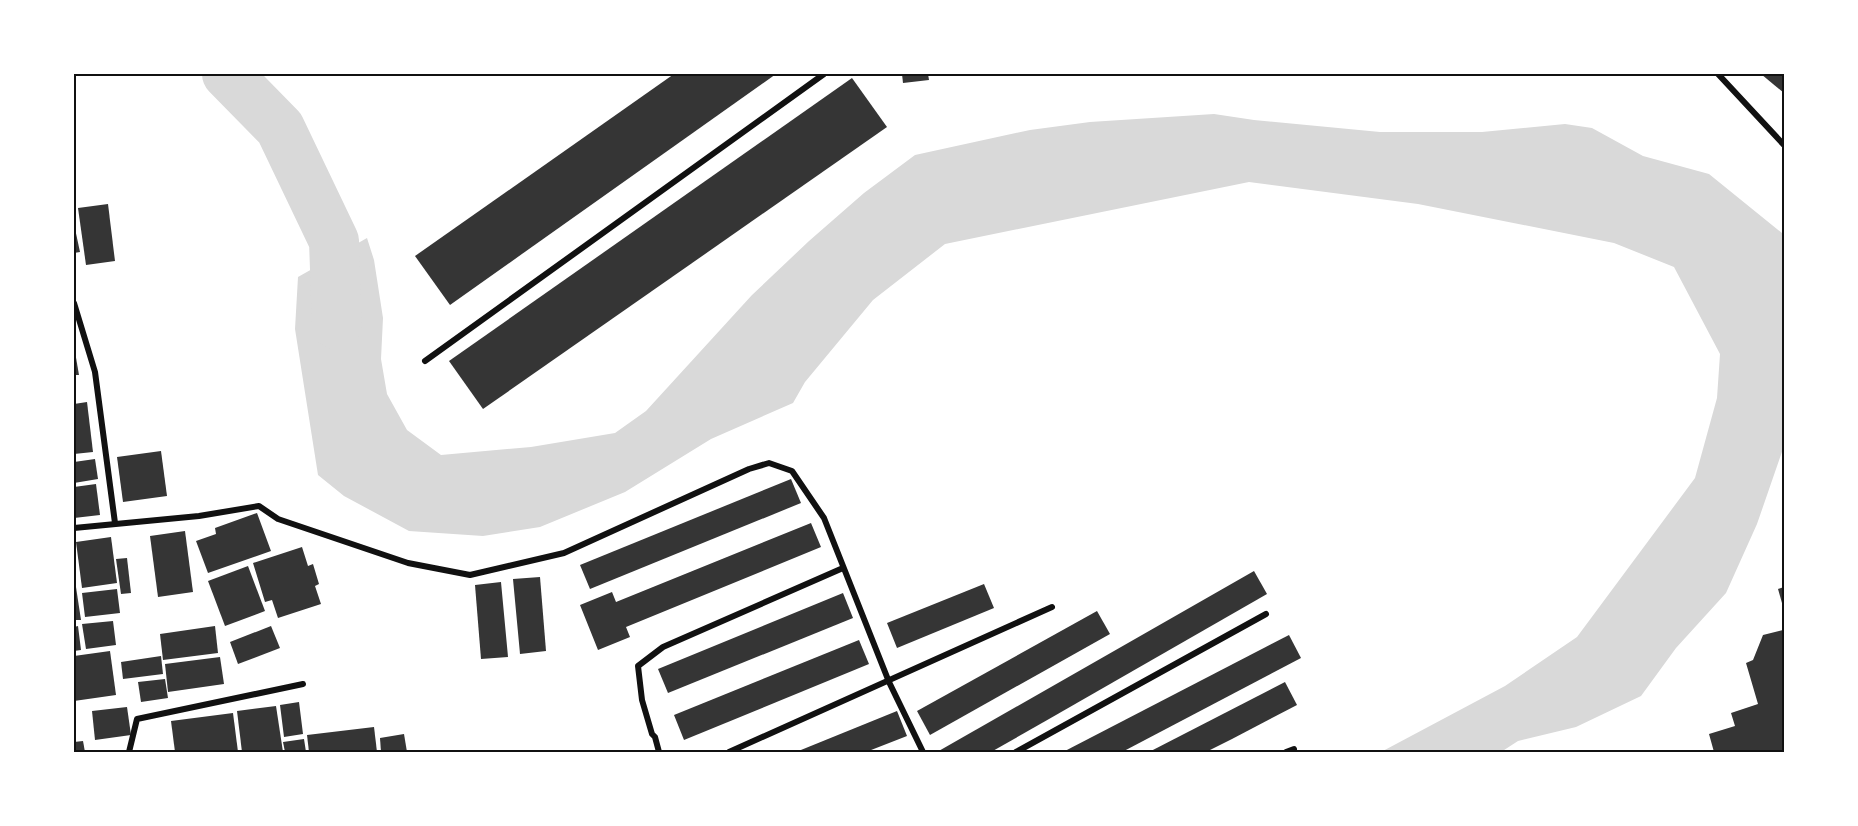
<svg xmlns="http://www.w3.org/2000/svg" width="1858" height="826" viewBox="0 0 1858 826" font-family="Figtree,sans-serif">
<style>
.water{fill:#d9d9d9}
.lines{fill:none;stroke-linecap:round;stroke-linejoin:round}
.river{stroke:#d9d9d9;stroke-width:50}
.building{fill:#353535}
.minor{stroke:#111;stroke-width:6}
.neatline{fill:none;stroke:#111;stroke-width:2}
</style>
<rect width="100%" height="100%" fill="#fff"/>
<path class="water" d="M1214,114l40,6 126,12h102l83,-8 27,4 51,28 66,18 73,59 2,3v210l-27,78 -31,69 -50,55 -35,48 -65,31 -58,14 -17,11h-120l124,-66 72,-49 118,-159 22,-80 3,-44 -46,-87 -60,-24 -196,-39 -169,-22 -304,62 -72,56 -68,82 -12,21 -82,36 -86,53 -85,35 -57,9 -74,-5 -65,-35 -26,-21 -23,-146 3,-52 69,-39 7,22 9,58 -2,41 6,35 20,36 34,25 90,-8 84,-14 31,-22 106,-116 57,-54 55,-48 51,-38 115,-25 60,-8z"/>
<g class="lines">
<path class="river" d="M227,74l53,54 54,113 3,84"/>
</g>
<g class="building">
<path d="M674,74h102l-326,231 -35,-49z"/>
<path d="M902,74h26l1,6 -26,3z"/>
<path d="M1761,74h23v19l-11,-9z"/>
<path d="M852,78l35,49 -404,282 -34,-48z"/>
<path d="M108,204l7,57 -29,4 -8,-57z"/>
<path d="M74,224l6,28 -6,1z"/>
<path d="M74,346l5,29h-5z"/>
<path d="M87,402l6,50 -19,2v-50z"/>
<path d="M161,451l6,45 -44,6 -6,-45z"/>
<path d="M95,459l3,20 -24,4v-21z"/>
<path d="M791,479l10,24 -211,86 -10,-24z"/>
<path d="M96,484l4,31 -26,3v-31z"/>
<path d="M257,513l14,38 -63,22 -12,-32 20,-7 -1,-6z"/>
<path d="M811,523l10,24 -195,80 4,10 -32,13 -18,-45 32,-13 4,10z"/>
<path d="M185,531l8,61 -35,5 -8,-61z"/>
<path d="M111,537l6,46 -35,5 -6,-46z"/>
<path d="M302,547l6,19 5,-2 6,20 -4,2 6,18 -43,14 -6,-18 -7,2 -12,-39z"/>
<path d="M127,558l4,35 -10,1 -5,-35z"/>
<path d="M248,566l17,45 -40,15 -17,-45z"/>
<path d="M1254,571l13,23 -218,125 -58,33h-54z"/>
<path d="M74,574l7,46h-7z"/>
<path d="M540,577l6,74 -26,3 -7,-75z"/>
<path d="M501,582l7,75 -27,2 -6,-74z"/>
<path d="M984,584l10,24 -97,40 -10,-25z"/>
<path d="M1784,587v23l-6,-21z"/>
<path d="M117,589l3,24 -35,4 -3,-24z"/>
<path d="M843,593l10,25 -185,75 -10,-24z"/>
<path d="M1097,611l13,23 -180,101 -13,-24z"/>
<path d="M113,621l3,24 -30,4 -4,-25z"/>
<path d="M78,626l3,24 -7,1v-24z"/>
<path d="M215,626l3,27 -55,7 -3,-26z"/>
<path d="M271,626l9,22 -42,16 -8,-22z"/>
<path d="M1783,630l1,6v116h-70l-5,-18 26,-8 -4,-13 27,-9 -12,-41 7,-3 10,-25z"/>
<path d="M1289,635l12,23 -177,93 -4,1h-57z"/>
<path d="M859,640l10,24 -185,76 -10,-25z"/>
<path d="M110,651l6,44 -42,6v-45z"/>
<path d="M161,656l2,18 -40,5 -2,-17z"/>
<path d="M220,657l4,27 -56,8 -3,-28z"/>
<path d="M165,679l3,19 -27,4 -3,-20z"/>
<path d="M1285,682l12,23 -65,34 -26,13h-57z"/>
<path d="M299,702l4,32 -19,3 -4,-32z"/>
<path d="M276,706l7,46h-41l-5,-41z"/>
<path d="M127,707l4,28 -36,5 -3,-29z"/>
<path d="M897,711l10,25 -41,16h-70z"/>
<path d="M233,713l5,39h-63l-4,-31z"/>
<path d="M374,727l3,25h-68l-2,-17z"/>
<path d="M404,734l3,18h-26l-1,-14z"/>
<path d="M304,739l2,13h-21l-2,-10z"/>
<path d="M83,741l2,11h-11v-10z"/>
</g>
<g class="lines">
<g class="minor">
<path d="M1718,74l66,71"/>
<path d="M74,303l21,69 20,151"/>
<path d="M425,361l399,-287"/>
<path d="M74,528l125,-12 60,-10 19,13 130,44 62,12 94,-22 185,-84 20,-6 23,8 32,47 65,164 34,70"/>
<path d="M129,752l8,-33 166,-35"/>
<path d="M659,752l-4,-15 -3,-3 -10,-34 -4,-34 25,-19 180,-79"/>
<path d="M729,752l323,-145"/>
<path d="M1016,752l250,-138"/>
<path d="M1286,752l8,-3"/>
</g>
</g>
<rect width="1858" height="826" fill="none" stroke="#ffffff" stroke-width="150"/>
<rect x="75" y="75" width="1708" height="676" class="neatline"/>
</svg>
